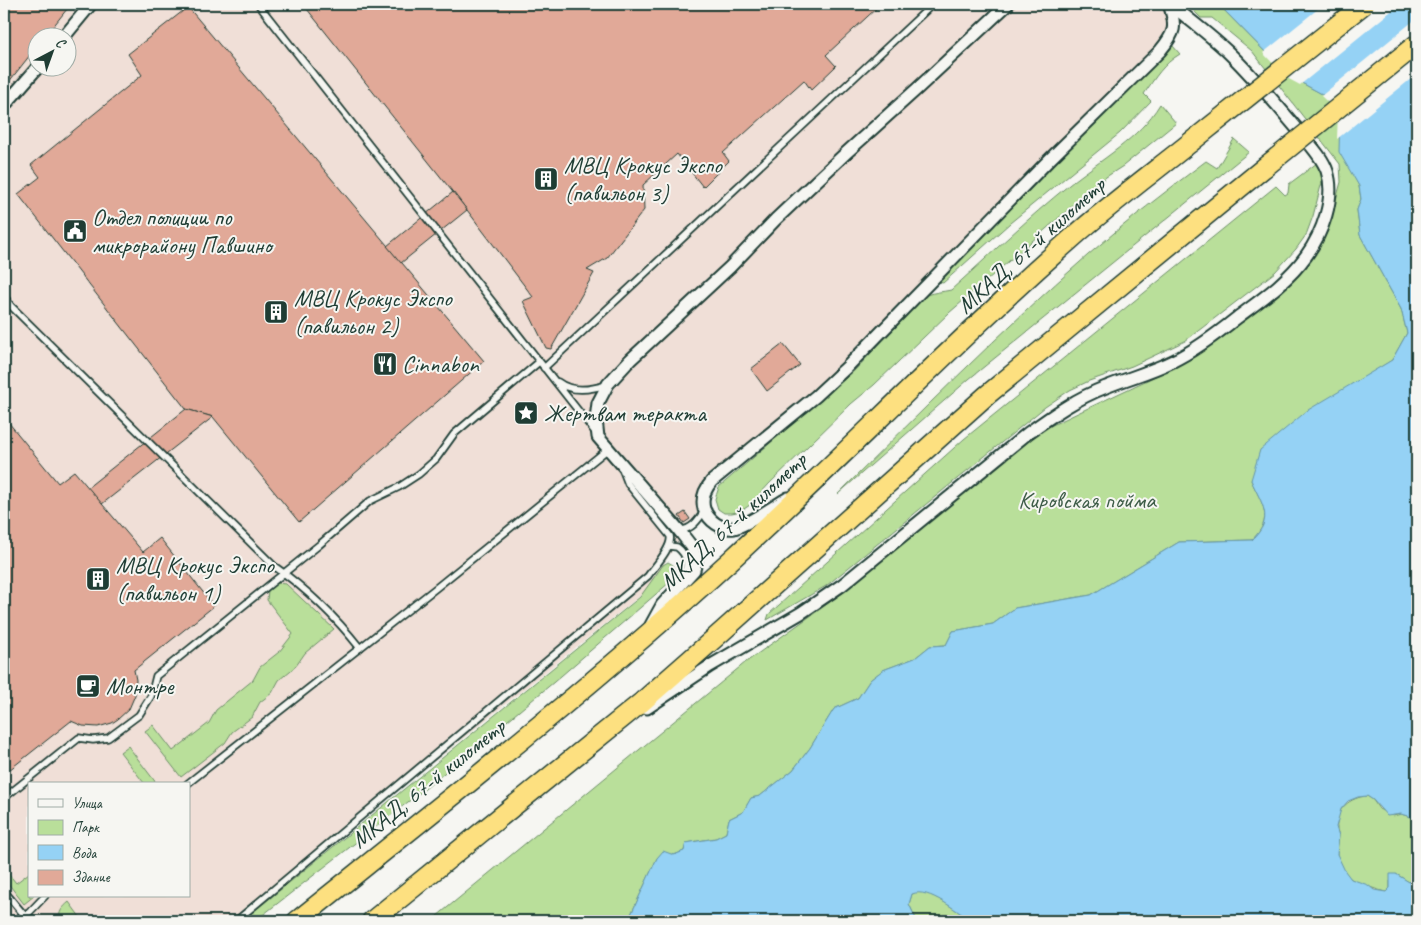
<svg xmlns="http://www.w3.org/2000/svg" width="1421" height="925" viewBox="0 0 1421 925" font-family="Caveat,sans-serif">
<style>
.built{fill:#f0dfd7;fill-rule:evenodd}
.green{fill:#b9df9a;stroke:#6c8e67}
.water{fill:#95d2f5;stroke:#6696a8}
.pier{fill:#f6f6f2}
.building{fill:#e1a998;stroke:#1f3d34}
.lines{fill:none;stroke-linecap:round;stroke-linejoin:round}
.service-casing{stroke:#1f3d34;stroke-width:9}
.minor-casing{stroke:#1f3d34;stroke-width:15}
.trunk-casing{stroke:#1f3d34;stroke-width:22}
.service{stroke:#f6f6f2;stroke-width:5.5}
.minor{stroke:#f6f6f2;stroke-width:11}
.trunk{stroke:#fde080;stroke-width:19}
.trunk-bridge-casing{stroke:#1f3d34;stroke-width:22;stroke-linecap:butt}
.trunk-bridge{stroke:#fde080;stroke-width:19}
.labels{text-anchor:middle;dominant-baseline:central;stroke-width:4;stroke-linejoin:round;paint-order:stroke}
.poi-label{font-size:24px;fill:#1f3d34;stroke:#f6f6f2;text-anchor:start}
.street-label{font-size:24px;fill:#1f3d34;stroke:#f6f6f2}
.park-label{font-size:24px;fill:#3e5d48;stroke:#f6f6f2}
</style>
<rect width="100%" height="100%" fill="#f6f6f2"/>
<filter id="ink" filterUnits="userSpaceOnUse"><feTurbulence type="fractalNoise" baseFrequency=".02" numOctaves="2"/><feDisplacementMap in="SourceGraphic" scale="10" xChannelSelector="R" yChannelSelector="G"/><feConvolveMatrix kernelMatrix="1 2 1 2 8 2 1 2 1" color-interpolation-filters="sRGB"/></filter>
<g filter="url(#ink)">
<path class="built" d="M71,4h1125l-65,95 -418,390 -67,102 -410,330h-232v-833l33,-43 1,23h30v-30l-24,-1zM29,784h160v112h-160z"/>
<g class="green">
<path d="M1187,4h31l71,72 33,18 18,17 11,59 8,16 2,13 -4,11 3,25 41,74 6,24 -15,27 -27,17 -114,103c11,25 24,37 1,60l-73,2 -88,53 -76,13 -22,16 -40,7 -7,14 -16,1 -15,12 -32,12 -13,10 -12,18 -24,11 -24,39 -17,22 -33,26 -9,2 -8,14 -14,7 -3,14 -10,5 -30,5 -2,8 -10,4 -11,-3 -6,6 -29,63h-197l315,-259 98,-70 162,-135 38,-28 137,-65 38,-24 35,-27 51,-45 12,-18 10,-18 14,-50 -1,-18 -88,-113 -40,-33h-11z"/>
<path d="M1172,45l8,9c-17,10 -25,24 -36,40l7,7 -31,32 -110,90 -67,60 -4,-1z"/>
<path d="M1160,104l16,19 -53,43 -17,11 -157,136 -75,72 -23,19 -82,80 -19,21 -9,6 -9,2h-8l-6,-4 -3,-10 4,-12 135,-116 72,-76c9,-3 16,-3 25,-5 39,-35 77,-72 118,-105 31,-25 70,-46 91,-81z"/>
<path d="M1234,139l15,13 -280,227 -131,115c82,-81 163,-163 250,-239 38,-33 78,-64 118,-94l11,7z"/>
<path d="M1317,163l4,7 2,8 -10,38 -7,19 -10,14 -21,23 -90,69 -53,25 -43,15 -19,9 -25,17 -219,179 -59,34 2,-6 195,-175 312,-253 9,9 3,-2 1,-9z"/>
<path d="M668,562l5,3 3,5 -6,12 -116,100 -128,106 -171,133h-13l398,-324 23,-32z"/>
<path d="M276,583l10,1 48,45 -29,24 -9,13 -17,14 -7,13 -12,9 -8,15 -20,15 -7,11 -44,34 -36,-46 8,-6 20,26 36,-28 7,-13 37,-30 7,-13 19,-15 14,-18 -26,-34 1,-10z"/>
<path d="M128,746l29,38h-14l1,-1 -24,-31z"/>
<path d="M1367,796l6,4 6,9 14,7 8,-2 16,5v58l-8,5 -13,-8 -6,7v7l-4,4c-6,-1 -32,-10 -36,-14 -6,-5 -11,-16 -13,-23 -1,-7 2,-13 2,-20 -1,-2 -2,-5 -2,-7 -3,-19 14,-31 30,-32z"/>
<path d="M4,868l12,15 13,-10v23h5l-10,8 -20,-26z"/>
<path d="M918,891c19,3 38,20 54,30h-55l-8,-17 3,-10z"/>
<path d="M69,902l14,19h-23c-2,-9 2,-13 9,-19z"/>
</g>
<path class="water" d="M1218,4h199v815l-16,-5 -14,2 -14,-16 -6,-4 -9,1 -10,4 -7,8 -5,18 3,9 -2,18 8,17 6,8 17,6 6,5 12,2 4,-4v-14h6l13,8 8,-5v44h-445c-15,-9 -43,-34 -60,-27l-3,10 8,17h-289l29,-63 6,-7 11,4 10,-4 2,-8 30,-5 10,-5 3,-14 14,-7 8,-14 9,-2 33,-26 17,-22 24,-39 24,-11 12,-18 13,-10 32,-12 15,-12 16,-1 7,-14 40,-7 22,-16 76,-13 88,-53 73,-2c23,-22 10,-35 -1,-60l9,-30 48,-40 84,-50 15,-27 -6,-24 -41,-74 -3,-25 4,-11 -2,-13 -20,-34 1,-41 -18,-17 -33,-18z"/>
<g class="pier">
<path d="M1324,4h76l-100,81 -13,-7 -24,-25z"/>
<path d="M1417,18v56l-80,65 1,-27 -17,-16z"/>
</g>
<g class="building">
<path d="M4,4h67l-27,34h-6v7l-34,43z"/>
<path d="M303,4h578l-55,51 10,11 -25,24 -7,-10 -81,73 6,8 -26,26 -26,-33 -34,31 1,25 -37,48 -20,12 7,3 -43,76 -5,-1 -23,-47 10,-4 -66,-87z"/>
<path d="M188,7l296,354 -185,161 -86,-105 -27,-8 -168,-215 22,-17 -9,-12 111,-90 -14,-21z"/>
<path d="M453,192l14,18 -66,53 -14,-17z"/>
<path d="M783,344l17,21 -33,26 -16,-22z"/>
<path d="M186,409l27,8 -111,87 -15,-16z"/>
<path d="M4,417l54,66 16,-12 69,81 17,-14 54,68 -80,64 2,10 -1,15 -6,14 -11,10 -6,4 -14,4 -15,-1 -12,-5 -67,53z"/>
<path d="M685,512l5,7 -6,4 -5,-7z"/>
</g>
<g class="lines">
<defs>
<g id="service">
<path d="M258,4l337,428"/>
<path d="M4,296l7,10 263,260c34,24 60,49 86,82"/>
<path d="M544,368l389,-364"/>
<path d="M558,382c14,11 32,8 48,3"/>
<path d="M680,530c12,0 19,-11 25,-20"/>
<path d="M669,546l8,1c11,8 11,18 6,30"/>
<path d="M187,784l249,-196 172,-139"/>
<path d="M4,798l75,-60 14,2 15,-2 31,-23 12,-19 5,-20 163,-131 51,-44 29,-14 20,-13 17,-15 18,-25 85,-72"/>
<path d="M4,891l21,25 12,5"/>
<path d="M21,921l24,-25"/>
<path d="M236,921l412,-345c6,-9 25,-29 22,-40l-42,-52 -5,-13"/>
</g>
<g id="minor">
<path d="M63,38l28,-34"/>
<path d="M4,106l34,-39"/>
<path d="M788,498c-12,7 -42,28 -54,30 -13,2 -25,-7 -30,-19 -3,-11 1,-20 8,-28l104,-85 31,-29 202,-207 111,-109c15,-18 17,-24 9,-47"/>
<path d="M651,625l11,-20 32,-35 2,-8 -1,-7 -3,-8 -14,-18 -80,-92 -2,-18 2,-16 10,-19 22,-24 100,-93 46,-48 70,-66 72,-65 90,-84"/>
<path d="M647,708l63,-42 91,-53 41,-28 186,-152c25,-18 49,-35 78,-46 22,-9 45,-15 67,-26 23,-11 45,-28 65,-44 24,-18 50,-36 68,-61 16,-22 30,-58 21,-85 -5,-15 -19,-28 -28,-40 -23,-27 -45,-54 -71,-79 -18,-17 -38,-32 -58,-48"/>
</g>
<g id="trunk">
<path d="M297,921c147,-118 296,-235 435,-362 114,-105 222,-217 339,-320 38,-34 80,-65 120,-97"/>
<path d="M372,921l270,-219 74,-65 271,-242 278,-228"/>
</g>
</defs>
<use href="#service" class="service-casing"/>
<use href="#minor" class="minor-casing"/>
<use href="#trunk" class="trunk-casing"/>
<use href="#service" class="service"/>
<use href="#minor" class="minor"/>
<use href="#trunk" class="trunk"/>
<defs>
<g id="trunk-bridge">
<path d="M1191,142l173,-138"/>
<path d="M1265,167l152,-123"/>
</g>
</defs>
<use href="#trunk-bridge" class="trunk-bridge-casing"/>
<use href="#trunk-bridge" class="trunk-bridge"/>
</g>
</g>
<defs>
<symbol id="building-square" viewBox="-11 -11 22 22"><rect x="-9" y="-9" width="18" height="18" rx="4" fill="#1f3d34" stroke="#f6f6f2"/><path d="M-4-6H4V6H1V3H-1V6H-4ZM-2.5-4.3h1.7v1.8h-1.7ZM.8-4.3h1.7v1.8H.8ZM-2.5-1h1.7V.8h-1.7ZM.8-1h1.7V.8H.8Z" fill="#fff"/></symbol>
<symbol id="civic-square" viewBox="-11 -11 22 22"><rect x="-9" y="-9" width="18" height="18" rx="4" fill="#1f3d34" stroke="#f6f6f2"/><path d="M-.6-6.5H3V-4.5H.6V-3L4-1V1h2V6H-6V1h2V-1L-.6-3ZM-1.2 2.5V6h2.4V2.5Z" fill="#fff"/></symbol>
<symbol id="restaurant-square" viewBox="-11 -11 22 22"><rect x="-9" y="-9" width="18" height="18" rx="4" fill="#1f3d34" stroke="#f6f6f2"/><path d="M-5-6h1v4h1v-4h1v4h1v-4h1v5L-1.5 .5V6h-2V.5L-5-1ZM5-6V6H3V1.5H1.5Q1.5-4 5-6Z" fill="#fff"/></symbol>
<symbol id="sight-square" viewBox="-11 -11 22 22"><rect x="-9" y="-9" width="18" height="18" rx="4" fill="#1f3d34" stroke="#f6f6f2"/><path d="M0-6L1.8-2.2L6-1.7L2.9 1.2L3.7 5.4L0 3.3L-3.7 5.4L-2.9 1.2L-6-1.7L-1.8-2.2Z" fill="#fff"/></symbol>
<symbol id="cafe-square" viewBox="-11 -11 22 22"><rect x="-9" y="-9" width="18" height="18" rx="4" fill="#1f3d34" stroke="#f6f6f2"/><path d="M-5.5-4.5H6V0H3Q3 3.5 0 3.5H-2.5Q-5.5 3.5-5.5 0ZM3-3.2v2h1.7v-2ZM-6 4.5H4V6H-6Z" fill="#fff"/></symbol>
</defs>
<g fill-rule="evenodd">
<use href="#building-square" x="532" y="165" width="28" height="28"/>
<use href="#civic-square" x="61" y="217" width="28" height="28"/>
<use href="#building-square" x="262" y="298" width="28" height="28"/>
<use href="#restaurant-square" x="371" y="350" width="28" height="28"/>
<use href="#sight-square" x="512" y="399" width="28" height="28"/>
<use href="#building-square" x="84" y="565" width="28" height="28"/>
<use href="#cafe-square" x="74" y="672" width="28" height="28"/>
</g>
<g class="labels">
<g class="poi-label">
<text x="564" y="165">МВЦ Крокус Экспо<tspan x="564" dy="28">(павильон 3)</tspan></text>
<text x="92" y="217">Отдел полиции по<tspan x="92" dy="28">микрорайону Павшино</tspan></text>
<text x="294" y="298">МВЦ Крокус Экспо<tspan x="294" dy="28">(павильон 2)</tspan></text>
<text x="402" y="364">Cinnabon</text>
<text x="544" y="413">Жертвам теракта</text>
<text x="116" y="565">МВЦ Крокус Экспо<tspan x="116" dy="28">(павильон 1)</tspan></text>
<text x="106" y="686">Монтре</text>
</g>
<g class="street-label">
<text transform="translate(1031 245) rotate(-42)">МКАД, 67-й километр</text>
<text transform="translate(733 521) rotate(-43)">МКАД, 67-й километр</text>
<text transform="translate(428 783) rotate(-39)">МКАД, 67-й километр</text>
</g>
<g class="park-label">
<text x="1087" y="500">Кировская пойма</text>
</g>
</g>
<rect width="1421" height="925" fill="none" stroke="#f6f6f2" stroke-width="20"/>
<rect x="10" y="10" width="1401" height="905" fill="none" stroke="#1f3d34" stroke-width="2" filter="url(#ink)"/>
<rect x="28" y="782" width="162" height="115" fill="#f6f6f2" stroke="#a0aca6"/>
<rect x="38" y="799" width="25" height="8" fill="#f6f6f2" stroke="#a0aca6"/>
<text x="72" y="808" font-size="15" fill="#1f3d34">Улица</text>
<rect x="38" y="820" width="25" height="15" fill="#b9df9a" stroke="#a0aca6"/>
<text x="72" y="832" font-size="15" fill="#1f3d34">Парк</text>
<rect x="38" y="845" width="25" height="15" fill="#95d2f5" stroke="#a0aca6"/>
<text x="72" y="858" font-size="15" fill="#1f3d34">Вода</text>
<rect x="38" y="870" width="25" height="15" fill="#e1a998" stroke="#a0aca6"/>
<text x="72" y="882" font-size="15" fill="#1f3d34">Здание</text>
<g transform="translate(52 52) rotate(41)"><circle r="24" fill="#f6f6f2" stroke="#a0aca6"/>
<path d="M0-4L9 19L0 12L-9 19Z" fill="#1f3d34"/>
<text y="-8" font-size="14" font-weight="bold" text-anchor="middle" fill="#1f3d34">С</text>
</g>
</svg>
